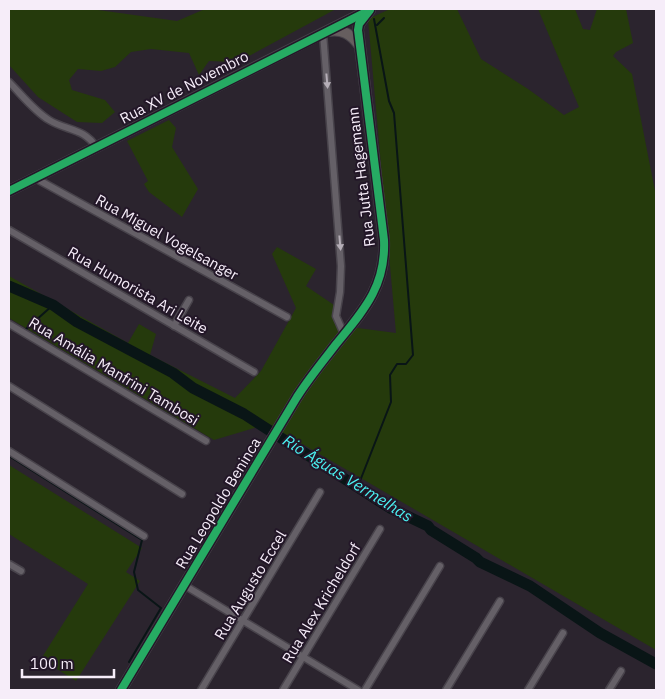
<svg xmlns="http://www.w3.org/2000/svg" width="665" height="699" viewBox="0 0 665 699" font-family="'IBM Plex Sans',sans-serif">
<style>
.green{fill:#253a0c}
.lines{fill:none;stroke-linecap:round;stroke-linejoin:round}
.stream{stroke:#091516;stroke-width:2}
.river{stroke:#091516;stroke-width:11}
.street-casing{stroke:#48434b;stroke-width:9}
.primary-casing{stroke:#48434b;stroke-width:12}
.street{stroke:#656067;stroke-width:6}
.primary{stroke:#665e5f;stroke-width:10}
.cycleway-casing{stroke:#231728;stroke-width:11}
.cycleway{stroke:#26ab63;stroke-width:8}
.oneway{fill:#b5aeb7}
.labels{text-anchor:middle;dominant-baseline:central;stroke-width:4;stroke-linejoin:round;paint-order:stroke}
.street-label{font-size:15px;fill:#f6edf9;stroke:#231728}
.water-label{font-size:16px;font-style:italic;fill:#4bf2f2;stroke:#231728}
</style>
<rect width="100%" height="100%" fill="#2b242e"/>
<g class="green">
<path d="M9,9h82l86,12 28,-12h131l-98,53 -29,-1 -10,14 -10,-22 -38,-4 -20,3 -16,15 -14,4 -23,-2 -9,11 3,10 33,10 10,12 -13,11 -25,-1 -39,-25 -29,-32z"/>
<path d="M390,9h67l24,50 47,30 36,26 15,-8 -41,-98h37l8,20 7,1 7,-21h29l7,34 -17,9 -3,4 19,18 24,122v454l-388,-226 -54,16 -205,-122v-42l119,67 11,-19 17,10 -6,21 85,43 26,-27 35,-63 -24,-54 5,-7 39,22 -10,17 28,19 1,20 61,8 -28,-314z"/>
<path d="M169,120l7,8 -4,19 26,42 -16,28 -33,-25 -5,-8 4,-3 -21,-40z"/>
<path d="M9,465l133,83 -16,24 14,9 -64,100 -35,-22 47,-75 -79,-50z"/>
</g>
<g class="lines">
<g class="stream">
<path d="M377,25l7,-7"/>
<path d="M26,329l27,-24"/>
<path d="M9,456l133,84 -8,32 4,18 23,18 -32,54"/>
<path d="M361,488l-1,-7 31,-79 -1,-27 7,-11h9l7,-9 -19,-242 -5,-12 -15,-82"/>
</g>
<path class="river" d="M9,286l44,19 24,17 96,51 20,15 51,26 146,94 38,18 3,4 45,28 4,4 50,24 70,47 56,31"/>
<defs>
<g id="street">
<path d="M323,33l18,233 -1,26 -4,24 8,18"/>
<path d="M9,82c12,12 25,29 40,38 18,11 35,8 47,27"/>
<path d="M35,178l252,139"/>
<path d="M9,230l245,142"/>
<path d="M9,324l197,117"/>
<path d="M174,326l15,-26"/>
<path d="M9,386l173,108"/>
<path d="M9,451l135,85"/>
<path d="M9,564l12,7"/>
<path d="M184,585l174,105"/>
<path d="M201,690l119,-198"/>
<path d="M283,690l97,-161"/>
<path d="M365,690l75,-124"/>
<path d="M446,690l54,-89"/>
<path d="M528,690l35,-57"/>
<path d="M609,690l12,-19"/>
</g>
<g id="primary">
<path d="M329,31c13,-2 22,3 30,14"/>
<path d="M9,191l356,-179"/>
<path d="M121,690l176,-293c12,-19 26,-36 40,-54 27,-33 49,-57 47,-103l-26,-210 1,-6 11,-14"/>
</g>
</defs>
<use href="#street" class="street-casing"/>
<use href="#primary" class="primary-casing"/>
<use href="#street" class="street"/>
<use href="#primary" class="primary"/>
<defs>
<g id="cycleway">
<path d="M9,191l357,-179"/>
<path d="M121,690l176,-293c12,-19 26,-36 40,-54 27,-33 49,-57 47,-103l-26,-210 1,-6 11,-14"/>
</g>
</defs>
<use href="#cycleway" class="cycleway-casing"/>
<use href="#cycleway" class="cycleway"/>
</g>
<defs><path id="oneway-solid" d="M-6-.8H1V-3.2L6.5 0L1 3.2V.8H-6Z" transform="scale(1.25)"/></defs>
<g class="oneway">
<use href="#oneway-solid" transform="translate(327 81) rotate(85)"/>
<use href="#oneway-solid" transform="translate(340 243) rotate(85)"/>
</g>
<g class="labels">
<g class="street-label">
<text transform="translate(184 87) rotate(-27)">Rua XV de Novembro</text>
<text transform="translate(361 177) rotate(-97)">Rua Jutta Hagemann</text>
<text transform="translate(167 237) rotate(29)">Rua Miguel Vogelsanger</text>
<text transform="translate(138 290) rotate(30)">Rua Humorista Ari Leite</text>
<text transform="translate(114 371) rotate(31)">Rua Amália Manfrini Tambosi</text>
<text transform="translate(218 503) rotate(-59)">Rua Leopoldo Beninca</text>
<text transform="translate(250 585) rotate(-59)">Rua Augusto Eccel</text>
<text transform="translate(321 603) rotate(-59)">Rua Alex Kricheldorf</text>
</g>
<g class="water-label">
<text transform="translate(348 478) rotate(32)">Rio Águas Vermelhas</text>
</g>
</g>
<rect width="665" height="699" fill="none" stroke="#f6edf9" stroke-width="20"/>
<path d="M22 669v8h92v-8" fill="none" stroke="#f6edf9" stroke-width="2.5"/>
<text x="30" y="669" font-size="15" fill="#f6edf9" stroke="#231728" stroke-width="4" paint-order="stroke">100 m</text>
</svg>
